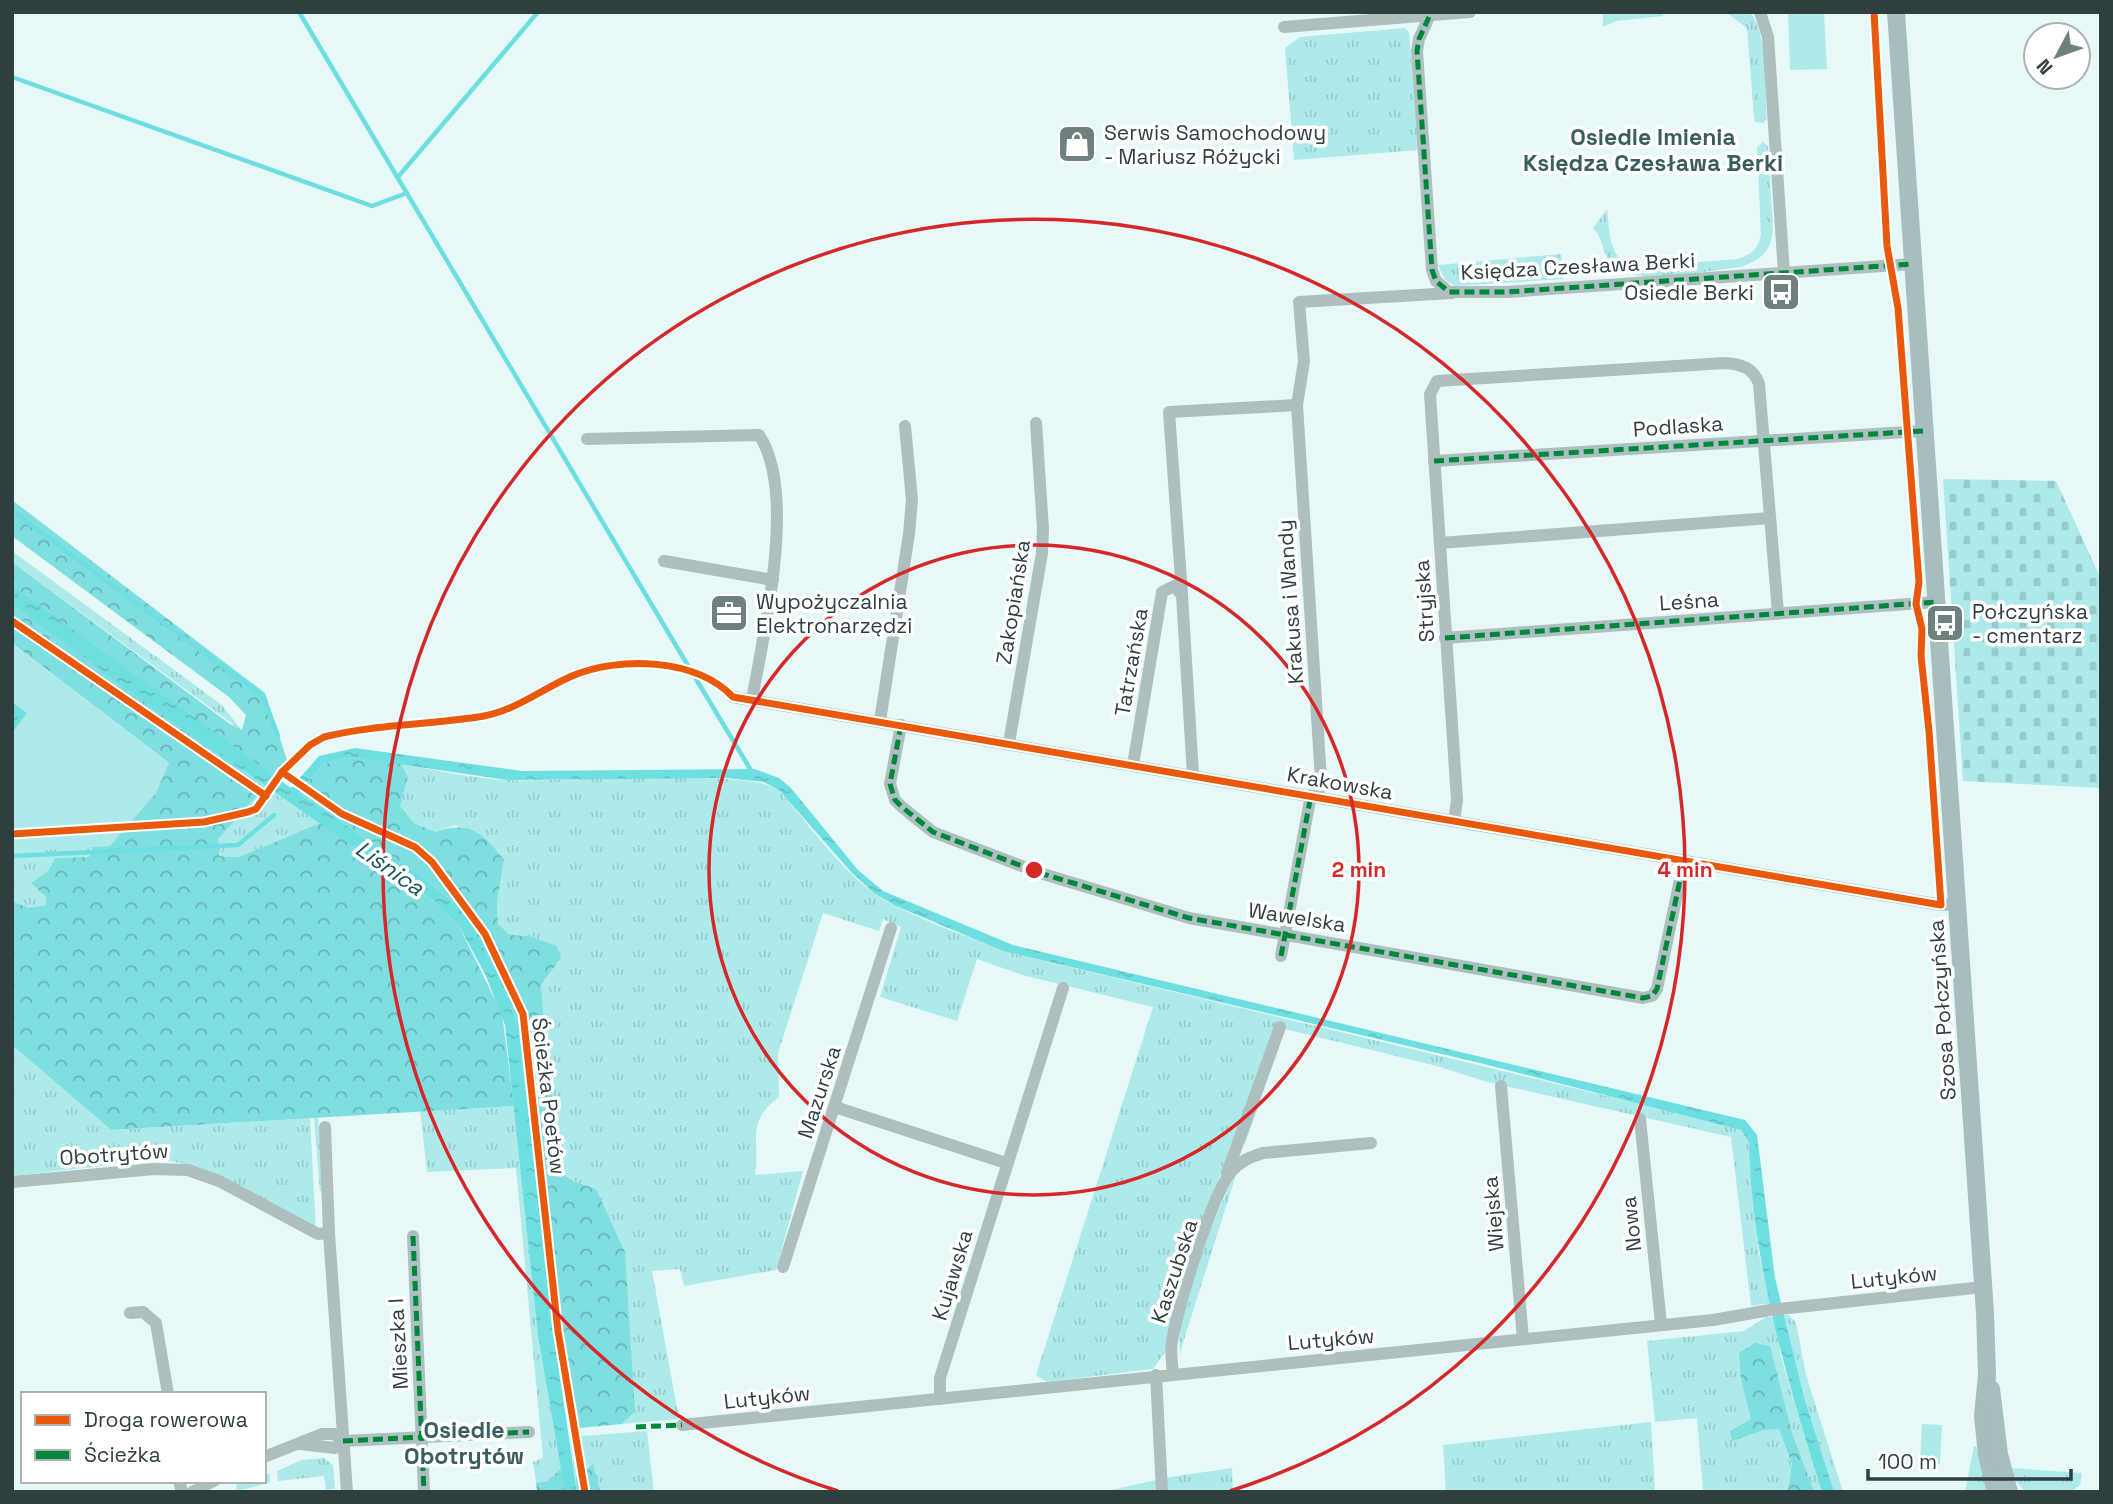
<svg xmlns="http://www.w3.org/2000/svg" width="2113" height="1504" viewBox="0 0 2113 1504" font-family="'Space Grotesk',sans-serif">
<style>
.grass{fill:url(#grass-tufts)}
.forest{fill:url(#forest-crowns)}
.cemetery{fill:url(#cemetery-stones)}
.park{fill:#afeaea}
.water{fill:url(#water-ripples)}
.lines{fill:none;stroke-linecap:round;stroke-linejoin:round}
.stream{stroke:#6edfe1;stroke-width:4.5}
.minor{stroke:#adbfbf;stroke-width:12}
.secondary{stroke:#a8bdbd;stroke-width:18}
.quiet{stroke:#00873e;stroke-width:5;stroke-dasharray:10 5;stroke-linecap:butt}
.cycleway-casing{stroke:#fff;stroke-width:11}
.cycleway{stroke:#e8590c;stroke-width:7}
.ring{fill:none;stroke:#d62828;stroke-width:3.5}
.labels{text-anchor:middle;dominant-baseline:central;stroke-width:7;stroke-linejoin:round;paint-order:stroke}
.poi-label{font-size:21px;fill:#2f3f40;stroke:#fff;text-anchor:start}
.street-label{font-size:21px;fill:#2f3f40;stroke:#fff}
.neighbourhood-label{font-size:23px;font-weight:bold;fill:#3a5e5f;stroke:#fff}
.water-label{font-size:23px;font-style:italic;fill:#165455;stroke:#fff}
.centre{fill:#d62828;stroke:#fff;stroke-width:3.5}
.ring-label{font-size:21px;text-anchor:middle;font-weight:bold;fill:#d62828;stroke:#fff;stroke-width:7;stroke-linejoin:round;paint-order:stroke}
</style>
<defs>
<pattern id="grass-tufts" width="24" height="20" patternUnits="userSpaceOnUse" patternTransform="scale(1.75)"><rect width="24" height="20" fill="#afeaea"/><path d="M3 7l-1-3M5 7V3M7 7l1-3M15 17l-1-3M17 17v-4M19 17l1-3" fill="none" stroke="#97caca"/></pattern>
<pattern id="forest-crowns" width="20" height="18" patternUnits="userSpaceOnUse" patternTransform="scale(1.75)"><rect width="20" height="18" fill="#7edee0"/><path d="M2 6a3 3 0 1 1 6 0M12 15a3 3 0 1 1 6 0" fill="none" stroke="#68b5b7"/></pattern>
<pattern id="cemetery-stones" width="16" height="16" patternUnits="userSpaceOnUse" patternTransform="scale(1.75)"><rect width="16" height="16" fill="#afeaea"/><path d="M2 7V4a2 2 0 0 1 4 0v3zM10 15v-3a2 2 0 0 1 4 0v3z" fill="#97caca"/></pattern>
<pattern id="water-ripples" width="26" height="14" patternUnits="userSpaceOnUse" patternTransform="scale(1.75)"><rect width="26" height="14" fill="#6edfe1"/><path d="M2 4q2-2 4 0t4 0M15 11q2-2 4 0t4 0" fill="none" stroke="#60c0c2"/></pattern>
</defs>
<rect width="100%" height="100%" fill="#e6f8f8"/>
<g class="grass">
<path d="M1603,12h61l-1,4 -47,5 -13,6z"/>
<path d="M1686,12h63c19,17 16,82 18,107l-3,4 -9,-1 -1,-6 -7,-88 -19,-14z"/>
<path d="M1405,28l4,4 10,118 -125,10 -9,-112 15,-11z"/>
<path d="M1763,142l5,4 5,83c-2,23 -12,31 -33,38 -31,3 -105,20 -127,-1 -11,-11 -9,-28 -20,-38l14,-19c3,24 1,52 29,58l102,-8c13,-5 20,-9 23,-24l-4,-88z"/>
<path d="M1561,254l3,25 -109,7 -10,-6 -7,-15z"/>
<path d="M12,551l210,154 20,26 -230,-169z"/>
<path d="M401,764c35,6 70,14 106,16 48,2 246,-12 272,10 30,35 66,86 104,109 37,22 81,35 120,52l729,175 12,6 5,10 10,113 12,48 -20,3 -20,-169 -244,-55 -50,-16 -152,-37 -40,115 -12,-1 -20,51 -48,158 -12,17 -106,13 -11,-7 117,-368 -131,-32 -45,-16 -20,62 -77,-24 21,-70 -18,-8 -4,12 -56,-18 -45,140 1,44c-35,27 -18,42 -24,78l48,-4 -27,99 -92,16 -4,-17 -28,2 27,148 -57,5 13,-12 -39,-223 -25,-9 -15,-10 -15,-185 20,-27 -4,-12 -27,-10 -20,-1 -12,-11 -1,-22 7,-42 -48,-35 -21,7 -21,-9 -14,-17 8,-29z"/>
<path d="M265,787l55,36 -81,34 -20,-1 -2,-17z"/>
<path d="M94,846l-5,11 -34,1 -7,13 -16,12 14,14 1,8 -18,3 -17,-7v-49z"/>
<path d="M12,1045l99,85 199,-12 6,113c-58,-27 -93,-69 -162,-71l-142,16z"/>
<path d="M514,1106l24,230 23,132 -13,13 -12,2 -3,-21 10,-4 -27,-290 -89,4 -7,-61z"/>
<path d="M314,1118h4l6,68 -4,6z"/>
<path d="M1236,1175l-55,174v6c-11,-32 37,-150 55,-180z"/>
<path d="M1784,1315h5l7,8 10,52 37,117h-9l-30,-95z"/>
<path d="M1766,1317h8l8,44 40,131h-119l-6,-74 -42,4 -8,-81 97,-10z"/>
<path d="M1651,1422l4,70h-209l-3,-47z"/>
<path d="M647,1431l7,61h-77l-7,-55z"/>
<path d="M1974,1446h2l11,46h-22z"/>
<path d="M324,1458l9,7 2,24 -9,1 -2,-14 -46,5 -1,-10 24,-11z"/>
<path d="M1232,1468l1,24h-131l68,-15z"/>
<path d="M2011,1468l71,5 -2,12 -8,6 -47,1 -10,-12 -5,2z"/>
<path d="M270,1473v9l-34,10 1,-11h27v-6z"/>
</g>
<g class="forest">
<path d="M12,500l253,193 22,67 -14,16 -261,-191v-23l218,162 12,6 4,-15 -17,-18 -217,-161z"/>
<path d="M12,605l253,182 -47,52 1,17 20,1 81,-34 112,77 26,24 44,90 12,92 -403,24 -99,-85v-144l17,7 17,-3v-8l-15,-14 17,-12 7,-13 34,-1 5,-11 75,-83 -157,-120z"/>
<path d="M351,757l50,7 7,13 -8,29 14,17 21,9c35,-12 48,1 69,28l-7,42 1,22 12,11 20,1 27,10 4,12 -20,27 15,184 15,11 25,9 29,63 10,160 -13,12 -53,5 -15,-92 -35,-306 -57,-122 -41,-33 -122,-83 24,-29z"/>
<path d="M1755,1343l15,3 22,87 22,59h-26l4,-28 -13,-35 -15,1 -32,11 -2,-10 21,-12 -10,-40 -2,-26z"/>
<path d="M593,1464l7,28h-23l-1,-14z"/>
<path d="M561,1468l4,24h-28l-1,-9 12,-2z"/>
</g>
<path class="cemetery" d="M1943,479l113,2 45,98v209l-138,-7z"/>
<g class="park">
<path d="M1788,12h36l3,57 -37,1z"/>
<path d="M12,643l157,120 -13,30 -46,53 -98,6z"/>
<path d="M1922,1424l20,1 -2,39 -20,-1z"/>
</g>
<g class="water">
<path d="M12,585l279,203 28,-32 36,-8 167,23 233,-2 24,9 12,10 67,82 25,21 130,54 732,175 12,15 18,143 29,119 30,95h-12c-36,-115 -70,-229 -73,-350l-8,-12 -265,-68 -473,-111 -107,-45 -22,-13 -22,-20 -73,-83 -15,-8 -38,-4 -219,2 -156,-23 -28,7 -24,29 122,83 41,33 36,65 21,57 35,306 23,155h-12l-27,-156 -33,-311 -19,-49 -28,-52 -26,-24 -243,-166 -177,-129z"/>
<path d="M12,702l15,11 -15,20z"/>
</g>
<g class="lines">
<g class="stream">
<path d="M299,12l388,652"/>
<path d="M12,77l360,129 35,-13"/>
<path d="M398,177l140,-165"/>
<path d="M12,511l251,185 15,40"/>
<path d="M696,679l56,93"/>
<path d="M12,856l226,-11 36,-30"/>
</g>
<g class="minor">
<path d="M1760,12l8,25 16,236"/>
<path d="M1429,17l-10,22 -2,12 15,219 4,11 13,11h58l405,-28"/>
<path d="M1284,27l186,-15"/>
<path d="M587,439l172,-4c39,58 4,200 -7,265"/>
<path d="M1434,461l489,-30"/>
<path d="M1440,543l330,-25"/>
<path d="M664,561l109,19"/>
<path d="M1182,594l-13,-182 128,-7"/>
<path d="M1445,638l491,-36"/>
<path d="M733,697l1208,208 16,-1"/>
<path d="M880,721l29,-187 3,-34 -7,-74"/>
<path d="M901,725l-11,59 5,16 7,7 31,25 107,41 149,45 454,80 9,-2 5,-7 27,-128"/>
<path d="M1009,743l33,-190 1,-24 -7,-106"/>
<path d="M1133,765l29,-173 12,-6 8,9 11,180"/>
<path d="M1318,796l3,-17 -24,-374 7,-44 -5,-59 153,-9"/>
<path d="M1454,821l3,-21 -27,-406 7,-13 288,-18c16,1 29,5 34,21l19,229"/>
<path d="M1281,956l30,-161"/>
<path d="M1501,1086l22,253"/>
<path d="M835,1107l171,56"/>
<path d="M1640,1119l21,205"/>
<path d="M325,1127l4,106 18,259"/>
<path d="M1227,1173l53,-146"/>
<path d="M12,1182l142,-13 34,1 31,11 99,53 11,-1"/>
<path d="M413,1236l11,256"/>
<path d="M783,1267l108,-339"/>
<path d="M130,1313l13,-1 13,11 12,71"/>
<path d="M1173,1373c-1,-10 -3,-22 -1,-32 7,-37 38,-142 59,-169 9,-11 19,-15 32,-19l108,-10"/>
<path d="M1156,1375l6,117"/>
<path d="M940,1399v-21l123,-390"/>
<path d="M682,1425l1031,-105 57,-10 213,-23"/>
<path d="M343,1441l186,-9"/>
<path d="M300,1444l35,4 8,-7"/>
<path d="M264,1457l58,-23h12l9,7"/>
<path d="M179,1481l3,11"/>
<path d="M192,1492l22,-11"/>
</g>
<g class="secondary">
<path d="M1896,12l89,1301 2,62 -4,41 4,39 9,37"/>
<path d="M1991,1389l8,65 10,38"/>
</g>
<g class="quiet">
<path d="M1429,17l-10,22 -2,12 15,219 4,11 13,11h58l405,-28"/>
<path d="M1434,461l489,-30"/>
<path d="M1445,638l491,-36"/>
<path d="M901,725l-11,59 5,16 7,7 31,25 107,41 149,45 454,80 9,-2 5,-7 27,-128"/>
<path d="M1281,956l30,-161"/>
<path d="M413,1236l11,256"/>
<path d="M636,1427l46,-2"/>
<path d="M343,1441l186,-9"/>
</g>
<defs>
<g id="cycleway">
<path d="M12,621l254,175"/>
<path d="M282,772l60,42 73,33 17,15 53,72 38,80 35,317 27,161"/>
<path d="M12,834l192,-12 44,-10 8,-3 26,-37 28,-27 14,-8c52,-13 107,-12 160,-21 32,-6 58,-27 88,-40 47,-20 124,-18 161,21l1208,208 -12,-174 -8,-75 1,-27 -6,-25 3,-22 -21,-274 -11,-62 -13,-234"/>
</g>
</defs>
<use href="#cycleway" class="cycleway-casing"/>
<use href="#cycleway" class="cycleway"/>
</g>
<g class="ring">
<circle cx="1034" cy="870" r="325"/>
<path d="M838 1491A651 651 0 1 1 1230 1491"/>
</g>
<defs>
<symbol id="shop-square" viewBox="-11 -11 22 22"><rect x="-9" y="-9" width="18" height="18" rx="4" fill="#6f8080" stroke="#fff"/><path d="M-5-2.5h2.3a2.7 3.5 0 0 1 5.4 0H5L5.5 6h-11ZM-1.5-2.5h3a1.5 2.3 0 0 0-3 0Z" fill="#fff"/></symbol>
<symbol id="bus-square" viewBox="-11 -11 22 22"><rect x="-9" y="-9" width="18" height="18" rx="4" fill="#6f8080" stroke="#fff"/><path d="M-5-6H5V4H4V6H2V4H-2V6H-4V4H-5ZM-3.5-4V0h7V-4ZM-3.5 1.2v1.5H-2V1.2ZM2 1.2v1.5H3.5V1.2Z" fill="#fff"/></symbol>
<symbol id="office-square" viewBox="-11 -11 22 22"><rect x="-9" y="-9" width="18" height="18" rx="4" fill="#6f8080" stroke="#fff"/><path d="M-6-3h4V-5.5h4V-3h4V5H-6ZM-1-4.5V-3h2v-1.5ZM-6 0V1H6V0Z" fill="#fff"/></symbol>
</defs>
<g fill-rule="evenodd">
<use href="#shop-square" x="1055" y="122" width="44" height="44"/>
<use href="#bus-square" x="1759" y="270" width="44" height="44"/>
<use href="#office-square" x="707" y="591" width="44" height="44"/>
<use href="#bus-square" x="1923" y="601" width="44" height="44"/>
</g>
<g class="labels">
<g class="poi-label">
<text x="1104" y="132">Serwis Samochodowy<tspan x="1104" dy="24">- Mariusz Różycki</tspan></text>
<text x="1754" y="292" text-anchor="end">Osiedle Berki</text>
<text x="756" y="601">Wypożyczalnia<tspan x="756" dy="24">Elektronarzędzi</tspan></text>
<text x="1972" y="611">Połczyńska<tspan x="1972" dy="24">- cmentarz</tspan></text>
</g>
<g class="street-label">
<text transform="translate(1578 266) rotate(-3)">Księdza Czesława Berki</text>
<text transform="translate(1678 426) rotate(-4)">Podlaska</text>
<text transform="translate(1424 601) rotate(-94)">Stryjska</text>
<text transform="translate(1689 601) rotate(-4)">Leśna</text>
<text transform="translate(1013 602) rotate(-81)">Zakopiańska</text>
<text transform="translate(1290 602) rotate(-94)">Krakusa i Wandy</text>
<text transform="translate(1131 662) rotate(-80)">Tatrzańska</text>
<text transform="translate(1340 783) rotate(10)">Krakowska</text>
<text transform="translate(1297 917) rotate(9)">Wawelska</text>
<text transform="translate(1942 1010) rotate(-94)">Szosa Połczyńska</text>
<text transform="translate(819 1092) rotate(-72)">Mazurska</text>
<text transform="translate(549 1096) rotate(83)">Ścieżka Poetów</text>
<text transform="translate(114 1154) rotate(-4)">Obotrytów</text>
<text transform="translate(1493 1214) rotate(-95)">Wiejska</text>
<text transform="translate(1631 1224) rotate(-96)">Nowa</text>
<text transform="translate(1174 1271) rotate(-72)">Kaszubska</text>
<text transform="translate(952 1275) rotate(-73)">Kujawska</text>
<text transform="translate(1894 1277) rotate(-6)">Lutyków</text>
<text transform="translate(1331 1339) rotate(-5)">Lutyków</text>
<text transform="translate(398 1344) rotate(-93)">Mieszka I</text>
<text transform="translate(767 1397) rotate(-6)">Lutyków</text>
</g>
<g class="neighbourhood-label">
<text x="1653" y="137">Osiedle Imienia<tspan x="1653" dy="26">Księdza Czesława Berki</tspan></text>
<text x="464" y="1430">Osiedle<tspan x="464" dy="26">Obotrytów</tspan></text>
</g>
<g class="water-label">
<text transform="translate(390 868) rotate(35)">Liśnica</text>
</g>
</g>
<circle cx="1034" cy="870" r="10" class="centre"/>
<g class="ring-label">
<text x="1359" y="877">2 min</text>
<text x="1685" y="877">4 min</text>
</g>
<rect width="2113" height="1504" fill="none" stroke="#2f3f40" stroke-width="28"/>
<rect x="21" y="1392" width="245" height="91" fill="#ffffff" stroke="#acb2b3" stroke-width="2"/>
<rect x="35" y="1415" width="35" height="10" fill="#e8590c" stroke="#acb2b3" stroke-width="2"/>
<text x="84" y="1427" font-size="21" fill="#2f3f40">Droga rowerowa</text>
<rect x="35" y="1450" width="35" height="10" fill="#00873e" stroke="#acb2b3" stroke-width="2"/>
<text x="84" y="1462" font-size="21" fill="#2f3f40">Ścieżka</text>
<g transform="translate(2057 56) rotate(229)"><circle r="33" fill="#ffffff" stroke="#acb2b3" stroke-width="2"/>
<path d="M0-5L12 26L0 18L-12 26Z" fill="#6f8080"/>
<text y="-10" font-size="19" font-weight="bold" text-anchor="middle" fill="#2f3f40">N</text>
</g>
<path d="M1868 1469v10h203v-10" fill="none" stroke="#2f3f40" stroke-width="3.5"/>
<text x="1878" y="1469" font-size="21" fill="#2f3f40" stroke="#ffffff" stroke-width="5" paint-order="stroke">100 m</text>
</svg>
